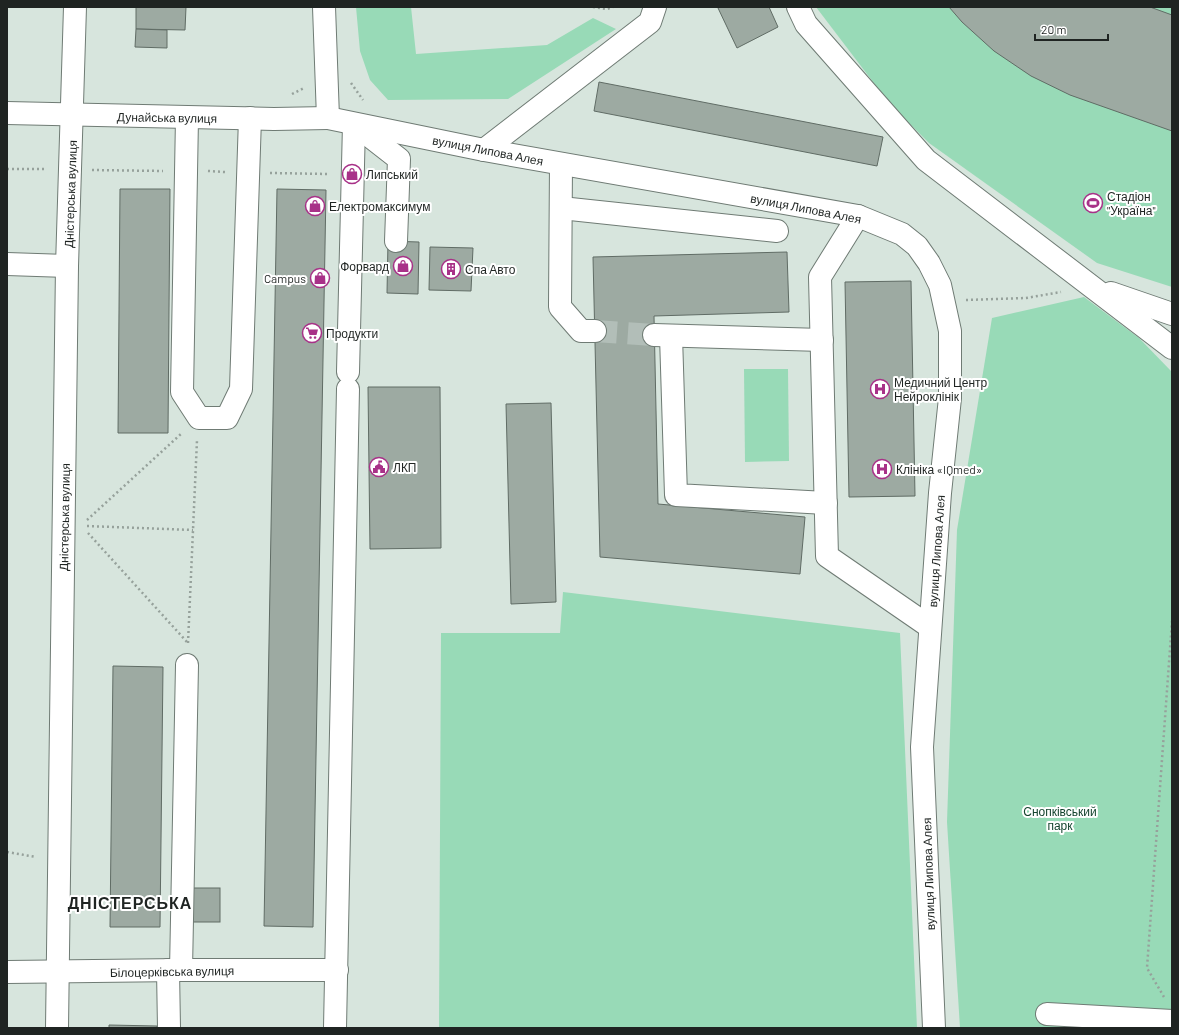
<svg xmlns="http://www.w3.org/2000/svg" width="1179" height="1035" viewBox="0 0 1179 1035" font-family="Barlow,sans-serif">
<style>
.green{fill:#98dab7}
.building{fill:#9daaa2;stroke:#606c65}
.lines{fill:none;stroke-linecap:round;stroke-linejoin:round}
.minor-tunnel{stroke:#b2beb8;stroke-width:22;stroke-dasharray:22 11;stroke-linecap:butt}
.minor-casing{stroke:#6f7b74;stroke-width:24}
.path{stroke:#96a19b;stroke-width:2.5;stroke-dasharray:2 3;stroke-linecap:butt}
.minor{stroke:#fff;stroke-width:22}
.labels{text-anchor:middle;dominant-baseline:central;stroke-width:4;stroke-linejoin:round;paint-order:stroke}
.street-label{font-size:12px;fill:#1f2422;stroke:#fff}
.poi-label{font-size:12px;fill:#1f2422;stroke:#fff;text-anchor:start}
.park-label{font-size:12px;fill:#15442f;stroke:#fff}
.district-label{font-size:16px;font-weight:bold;letter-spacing:1px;fill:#1f2422;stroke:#fff}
</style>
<rect width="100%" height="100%" fill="#d7e5dd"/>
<g class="green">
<path d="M356,7h55l5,47 131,-9 46,-27 23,11 -108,70 -120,1 -18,-20 -10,-29z"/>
<path d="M816,7h356v280l-75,-24 -168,-120 -40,-40z"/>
<path d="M1084,297l55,41 33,34v656h-212l-13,-206 10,-292 35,-212z"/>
<path d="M744,369h44l1,92 -44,1z"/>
<path d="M563,592l337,41 17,395h-478l2,-395h119z"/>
</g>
<g class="building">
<path d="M136,7h50l-1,23 -49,-1z"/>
<path d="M721,7h48l9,20 -41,21 -19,-40z"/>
<path d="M949,7h201l22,8v116l-102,-36 -39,-19 -37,-25 -32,-29z"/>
<path d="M136,29l31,1v18l-32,-1z"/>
<path d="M599,82l284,55 -6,29 -283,-55z"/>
<path d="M120,189h50l-2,244h-50z"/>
<path d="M277,189l49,1 -13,737 -49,-1z"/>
<path d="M388,241l31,1 -1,52 -31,-1z"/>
<path d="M430,247l43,1 -2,43 -42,-1z"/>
<path d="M787,252l2,60 -135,4 4,188 147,13 -5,57 -200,-17 -7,-300z"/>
<path d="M911,281l4,215 -66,1 -4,-215z"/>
<path d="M368,387h72l1,161 -71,1z"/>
<path d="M551,403l5,199 -45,2 -5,-200z"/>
<path d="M113,666l50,1 -3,260h-50z"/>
<rect x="193" y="888" width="27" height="34"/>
<path d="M109,1025l48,1v2h-48z"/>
</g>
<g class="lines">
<path class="minor-tunnel" d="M595,331l59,4"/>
<defs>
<g id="minor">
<path d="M324,7l4,111 156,32 374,66 44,18 15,12 12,17 11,22 10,46v67l-10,95 -18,254 12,281"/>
<path d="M798,7l8,17 120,136 246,188"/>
<path d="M7,113l267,6 54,-1"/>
<path d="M187,118l-5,274 17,26h28l14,-29 9,-271"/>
<path d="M358,127l41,32 -3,82"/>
<path d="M484,150l166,-128 5,-15"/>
<path d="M561,164l-1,143 21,24h14"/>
<path d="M561,208l216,23"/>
<path d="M858,216l-38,61 7,279 103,71"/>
<path d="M7,264l60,2"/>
<path d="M1111,293l61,21"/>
<path d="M654,335l168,5"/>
<path d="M671,336l5,159 150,8"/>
<path d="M348,372l6,-248"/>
<path d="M168,970l1,58"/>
<path d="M181,970l6,-305"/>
<path d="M7,972l174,-2h156"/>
<path d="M1047,1014l125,7"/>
<path d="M57,1028l10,-762 8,-259"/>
<path d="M335,1028l13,-639"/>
</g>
</defs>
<use href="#minor" class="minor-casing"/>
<g class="path">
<path d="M593,7l14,2 6,-2"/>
<path d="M351,83l12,17"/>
<path d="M292,94l12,-6"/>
<path d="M7,169h39"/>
<path d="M92,170l71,1"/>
<path d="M208,171l17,1"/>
<path d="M270,173l59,1"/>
<path d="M966,300l60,-2 35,-6"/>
<path d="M87,520l95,-87"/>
<path d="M87,526l106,4"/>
<path d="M88,533l99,109"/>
<path d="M188,643l9,-203"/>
<path d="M7,852l29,5"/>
<path d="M1164,997l-17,-29 25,-347"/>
</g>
<use href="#minor" class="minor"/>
</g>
<defs>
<symbol id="shop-ring" viewBox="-11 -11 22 22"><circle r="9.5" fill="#fff" stroke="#a83188" stroke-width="1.5"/><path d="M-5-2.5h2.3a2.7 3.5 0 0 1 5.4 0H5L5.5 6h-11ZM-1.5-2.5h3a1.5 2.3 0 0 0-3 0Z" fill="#a83188"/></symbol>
<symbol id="stadium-ring" viewBox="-11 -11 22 22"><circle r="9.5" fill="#fff" stroke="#a83188" stroke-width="1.5"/><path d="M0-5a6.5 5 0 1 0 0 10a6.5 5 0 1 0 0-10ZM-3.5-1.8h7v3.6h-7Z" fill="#a83188"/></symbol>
<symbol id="building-ring" viewBox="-11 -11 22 22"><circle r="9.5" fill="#fff" stroke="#a83188" stroke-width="1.5"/><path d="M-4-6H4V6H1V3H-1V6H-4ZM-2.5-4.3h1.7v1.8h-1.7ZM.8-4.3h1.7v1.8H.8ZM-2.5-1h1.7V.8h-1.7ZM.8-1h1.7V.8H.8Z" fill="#a83188"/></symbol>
<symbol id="supermarket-ring" viewBox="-11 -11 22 22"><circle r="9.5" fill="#fff" stroke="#a83188" stroke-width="1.5"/><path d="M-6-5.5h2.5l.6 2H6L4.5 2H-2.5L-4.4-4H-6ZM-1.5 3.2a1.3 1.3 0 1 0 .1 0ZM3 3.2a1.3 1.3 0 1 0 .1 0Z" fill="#a83188"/></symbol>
<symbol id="hospital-ring" viewBox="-11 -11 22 22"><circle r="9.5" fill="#fff" stroke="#a83188" stroke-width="1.5"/><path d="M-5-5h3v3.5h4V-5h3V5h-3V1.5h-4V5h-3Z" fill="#a83188"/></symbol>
<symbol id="civic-ring" viewBox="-11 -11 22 22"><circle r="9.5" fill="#fff" stroke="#a83188" stroke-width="1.5"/><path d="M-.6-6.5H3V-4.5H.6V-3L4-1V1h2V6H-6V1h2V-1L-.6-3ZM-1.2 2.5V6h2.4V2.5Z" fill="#a83188"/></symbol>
</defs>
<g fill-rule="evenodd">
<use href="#shop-ring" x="341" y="163" width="22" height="22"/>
<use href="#stadium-ring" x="1082" y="192" width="22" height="22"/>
<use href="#shop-ring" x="304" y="195" width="22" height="22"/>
<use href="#shop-ring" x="392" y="255" width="22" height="22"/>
<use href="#building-ring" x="440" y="258" width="22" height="22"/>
<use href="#shop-ring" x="309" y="267" width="22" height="22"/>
<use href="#supermarket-ring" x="301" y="322" width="22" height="22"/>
<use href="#hospital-ring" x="869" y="378" width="22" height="22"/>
<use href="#civic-ring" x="368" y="456" width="22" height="22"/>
<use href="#hospital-ring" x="871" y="458" width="22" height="22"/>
</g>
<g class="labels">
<g class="street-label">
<text transform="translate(167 117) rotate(1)">Дунайська вулиця</text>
<text transform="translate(488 150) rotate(11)">вулиця Липова Алея</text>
<text transform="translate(70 194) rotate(-88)">Дністерська вулиця</text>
<text transform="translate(806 208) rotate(11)">вулиця Липова Алея</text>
<text transform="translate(64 517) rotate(-89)">Дністерська вулиця</text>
<text transform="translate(936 551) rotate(-86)">вулиця Липова Алея</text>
<text transform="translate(928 874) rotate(-92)">вулиця Липова Алея</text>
<text transform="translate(172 971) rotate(-1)">Білоцерківська вулиця</text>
</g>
<g class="poi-label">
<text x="366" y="174">Липський</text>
<text x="1107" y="196">Стадіон<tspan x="1107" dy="14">"Україна"</tspan></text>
<text x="329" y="206">Електромаксимум</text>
<text x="389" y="266" text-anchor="end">Форвард</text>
<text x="465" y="269">Спа Авто</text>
<text x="306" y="278" text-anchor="end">Campus</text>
<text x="326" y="333">Продукти</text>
<text x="894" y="382">Медичний Центр<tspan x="894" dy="14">Нейроклінік</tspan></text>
<text x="393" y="467">ЛКП</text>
<text x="896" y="469">Клініка «IQmed»</text>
</g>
<g class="park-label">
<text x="1060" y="811">Снопківський<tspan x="1060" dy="14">парк</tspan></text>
</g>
<g class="district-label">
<text x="130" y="902">ДНІСТЕРСЬКА</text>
</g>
</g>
<rect width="1179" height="1035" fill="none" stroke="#1f2422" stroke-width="16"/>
<path d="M1035 34v6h73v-6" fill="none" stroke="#1f2422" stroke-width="2"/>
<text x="1041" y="34" font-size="12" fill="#1f2422" stroke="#ffffff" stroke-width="3" paint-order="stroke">20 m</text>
</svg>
